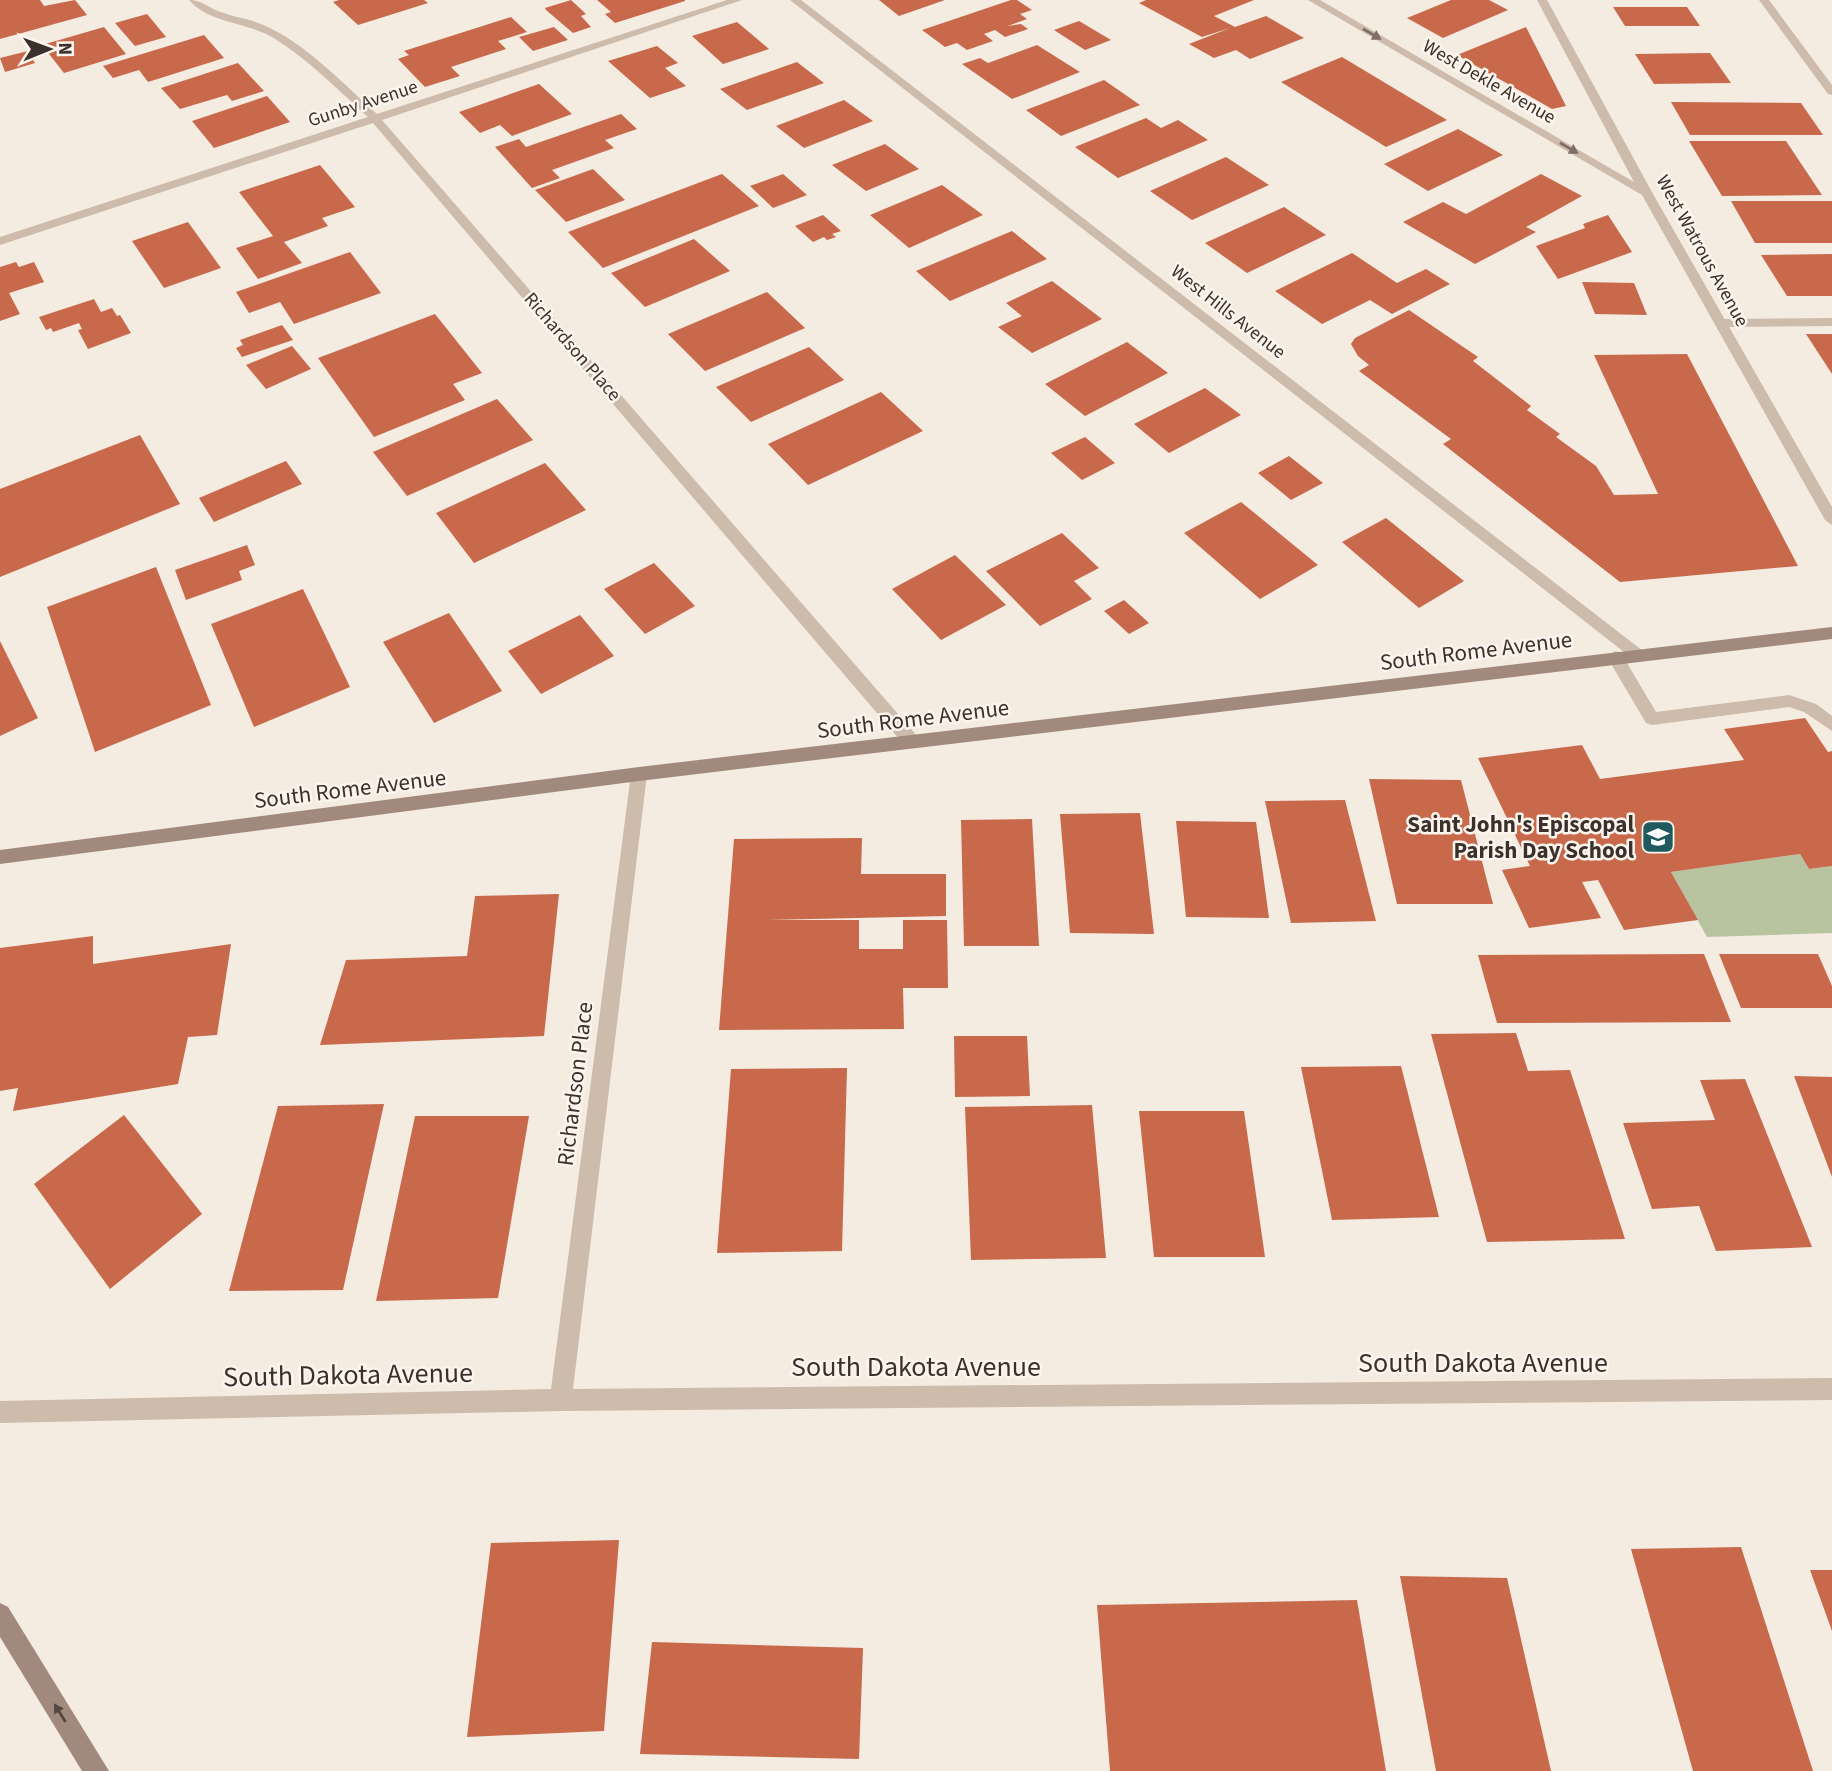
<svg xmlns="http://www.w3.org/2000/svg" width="1832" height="1771" viewBox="0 0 1832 1771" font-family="'Source Sans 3',sans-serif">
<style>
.green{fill:#b8c4a0}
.building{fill:#c8694b}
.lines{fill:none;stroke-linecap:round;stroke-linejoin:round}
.lane{fill:#cdbbac;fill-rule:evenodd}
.street{fill:#cdbbac;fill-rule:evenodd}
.secondary{fill:#a18a7d;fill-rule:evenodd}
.oneway{fill:#7d6f65}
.oneway2{fill:#544640}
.labels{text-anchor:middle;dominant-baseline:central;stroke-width:5;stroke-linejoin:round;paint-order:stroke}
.far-street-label{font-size:19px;fill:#3b302b;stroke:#fbf5ee}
.street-label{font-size:23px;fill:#3b302b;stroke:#fbf5ee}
.poi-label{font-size:23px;font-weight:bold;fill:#3b302b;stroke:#fbf5ee;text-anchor:end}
.near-street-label{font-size:28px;fill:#3b302b;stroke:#fbf5ee}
</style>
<rect width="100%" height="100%" fill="#f4ebe1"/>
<path class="green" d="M1800,854l9,15 23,-3v67l-125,4 -36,-65z"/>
<g class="building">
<path d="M0,0h40l4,6 31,-6 12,15 -87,24z"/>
<path d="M339,0h85l4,3 -70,22 -25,-23z"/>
<path d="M571,0l15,14 -5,2 10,11 -18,6 -27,-23 -1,-2z"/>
<path d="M597,0h88v1l-70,22 -10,-9 6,-2z"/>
<path d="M879,0h66l-46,16z"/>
<path d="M1011,0h6l15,10 -12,4 7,5 -19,7 13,-2 7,5 -23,8 -10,-7 -11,4 9,7 -26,9 -10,-7 -12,4 -23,-17z"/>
<path d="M1146,0h108l-40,16 21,11 31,-11 38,22 -54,21 -14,-9 -22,8 -25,-14 41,-16 -28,9 -63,-34z"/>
<path d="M1451,0h38l19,10 -65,28 -36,-20z"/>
<path d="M1613,7h74l13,19h-75z"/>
<path d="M147,14l19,23 -31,9 -20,-23z"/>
<path d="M511,17l16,15 -29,9 8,8 -55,18 9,9 -35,11 -27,-28 11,-4 -5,-4z"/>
<path d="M1079,21l32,19 -26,10 -31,-20z"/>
<path d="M737,22l32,27 -46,15 -31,-28z"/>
<path d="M104,27l22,27 -62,19 -22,-28z"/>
<path d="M554,27l14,13 -35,11 -14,-14z"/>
<path d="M1526,27l40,79 -14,3 -95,-54z"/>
<path d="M204,35l20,23 -76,24 -9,-12 -26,8 -10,-12z"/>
<path d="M1037,45l43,27 -68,27 -50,-35 18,-6 8,5z"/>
<path d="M657,46l21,17 -13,5 21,18 -36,12 -42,-37z"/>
<path d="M28,51l7,12 -30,9 -5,-14z"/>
<path d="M1710,53l21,30 -77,1 -19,-30z"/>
<path d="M1342,57l105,63 -61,27 -105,-65z"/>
<path d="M797,62l27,21 -77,27 -27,-21z"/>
<path d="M238,63l26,28 -32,10 -5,-6 -47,14 -19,-21z"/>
<path d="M1104,80l36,25 -79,31 -35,-26z"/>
<path d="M539,84l33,30 -60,22 -12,-11 -20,8 -21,-21z"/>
<path d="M267,96l23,26 -76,26 -22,-27z"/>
<path d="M844,100l29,21 -69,27 -28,-22z"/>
<path d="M1671,102l130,1 22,32h-133z"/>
<path d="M621,114l16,15 -32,11 9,8 -62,22 8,8 -28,10 -37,-41 24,-8 7,8z"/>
<path d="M1146,118l15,10 17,-8 30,20 -90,38 -43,-31z"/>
<path d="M1458,129l45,26 -75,36 -44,-27z"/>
<path d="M1689,141h97l36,54 -100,1z"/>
<path d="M885,144l34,25 -53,22 -34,-26z"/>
<path d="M1226,157l43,28 -77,35 -42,-29z"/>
<path d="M320,165l35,42 -33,11 6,8 -44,16 18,21 -44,16 -22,-31 37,-12 -34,-44z"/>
<path d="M593,169l32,31 -59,22 -31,-32z"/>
<path d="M722,174l37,32 -156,62 -35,-36z"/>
<path d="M783,174l24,21 -34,13 -23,-22z"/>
<path d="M1541,174l41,22 -56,31 10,5 -61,32 -72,-42 40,-20 23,12z"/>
<path d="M942,185l41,30 -74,33 -39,-33z"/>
<path d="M1731,201h101v42h-77z"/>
<path d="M1284,207l42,28 -79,38 -42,-30z"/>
<path d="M823,215l18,16 -9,3 4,3 -9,3 -3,-3 -11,5 -18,-16z"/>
<path d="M1608,215l24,37 -74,27 -22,-33 49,-18 -2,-4z"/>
<path d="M188,222l33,46 -57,20 -32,-47z"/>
<path d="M1012,231l35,28 -97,42 -34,-30z"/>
<path d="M694,239l36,32 -85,36 -34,-34z"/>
<path d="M350,252l31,41 -87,31 -14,-22 -31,11 -13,-21z"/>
<path d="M1352,253l45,30 29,-14 24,15 -58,30 -22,-14 -48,24 -47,-33z"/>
<path d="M1832,254v42h-45l-26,-41z"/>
<path d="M16,262l3,5 15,-5 10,20 -35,11 11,21 -20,7v-54z"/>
<path d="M1052,281l50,38 -70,34 -34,-26 24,-11 -16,-13z"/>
<path d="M1582,282l52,1 13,32 -52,-1z"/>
<path d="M767,292l38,36 -100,43 -37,-37z"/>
<path d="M94,299l7,13 11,-4 5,8 3,-1 11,18 -43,16 -10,-19 4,-1 -3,-6 -26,9 -2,-4 -5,2 -7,-13z"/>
<path d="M1409,310l69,47 -5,4 58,45 -4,4 33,24 -4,3 40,29 18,29 44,-1 -64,-139 93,-1 111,212 -178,16 -177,-138 8,-5 -92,-68 10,-6 -11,-9 -7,-12 4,-6z"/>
<path d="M435,314l47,59 -29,11 12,16 -91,37 -56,-79z"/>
<path d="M282,325l11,15 -51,17 -6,-9 7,-3 -3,-5z"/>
<path d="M1806,334h26v40z"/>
<path d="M1127,342l41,31 -83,43 -40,-32z"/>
<path d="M292,346l19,23 -45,20 -20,-24z"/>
<path d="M809,347l35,33 -93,42 -35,-35z"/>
<path d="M1205,388l36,27 -72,38 -35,-29z"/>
<path d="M881,392l42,39 -115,54 -40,-41z"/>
<path d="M497,399l36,41 -126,56 -34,-44z"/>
<path d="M140,435l40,69 -180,73v-88z"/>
<path d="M1085,437l30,26 -33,17 -31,-27z"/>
<path d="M1289,456l34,27 -32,17 -33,-27z"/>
<path d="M286,461l16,23 -88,38 -15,-24z"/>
<path d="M545,463l41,47 -112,53 -38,-50z"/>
<path d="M1241,502l77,63 -58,34 -76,-66z"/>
<path d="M1386,518l78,63 -45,27 -77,-66z"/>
<path d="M1062,533l37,35 -25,13 18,18 -52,27 -54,-55z"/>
<path d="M247,545l8,20 -16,6 3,9 -56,20 -11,-30z"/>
<path d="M955,555l51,50 -65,35 -49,-51z"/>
<path d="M654,563l41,43 -50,28 -41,-45z"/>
<path d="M156,567l55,138 -116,47 -48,-145z"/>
<path d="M303,589l47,98 -96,40 -43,-103z"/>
<path d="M1124,600l25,23 -20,11 -25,-23z"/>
<path d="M449,613l53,78 -68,32 -51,-81z"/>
<path d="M580,615l34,41 -73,38 -33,-43z"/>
<path d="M0,641l38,77 -38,18z"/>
<path d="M1805,718l23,34 4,-1v115l-23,3 -9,-15 -129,18 27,48 -74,10 -26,-50 -16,2 19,36 -72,10 -27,-58 28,-4 -52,-108 104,-13 18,34 144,-19 -20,-31z"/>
<path d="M1369,779l92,1 32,124h-96z"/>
<path d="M1345,800l31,121 -85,2 -26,-122z"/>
<path d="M1140,813l14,121 -84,-1 -10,-119z"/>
<path d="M1032,819l7,127h-75l-3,-126z"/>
<path d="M1176,821l80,1 13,96 -83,-1z"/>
<path d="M862,838l-1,36h85v42l-179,4h92v29h44v-29h44l1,68h-45l1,41 -185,1 15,-191z"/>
<path d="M559,894l-15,142 -224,9 26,-85 121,-4 8,-60z"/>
<path d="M93,936v28l138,-20 -14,91 -29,2 -10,47 -165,27 5,-23 -18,3v-143z"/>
<path d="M1704,954l27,68 -234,1 -19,-68z"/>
<path d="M1719,954h99l14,32v22h-91z"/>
<path d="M1516,1033l12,38 42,-1 55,169 -138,3 -56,-208z"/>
<path d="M954,1036h73l3,60 -75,1z"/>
<path d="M1401,1066l38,151 -107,3 -31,-153z"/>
<path d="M847,1068l-5,183 -125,2 14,-184z"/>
<path d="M1794,1076l38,1v100z"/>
<path d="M1745,1079l67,168 -96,4 -17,-45 -47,3 -29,-86 92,-3 -15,-40z"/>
<path d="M384,1104l-41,186 -114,1 49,-185z"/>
<path d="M1092,1105l14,153 -135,2 -6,-153z"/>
<path d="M1139,1111h105l21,146h-111z"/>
<path d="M124,1115l78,99 -92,75 -76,-105z"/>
<path d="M415,1116h114l-31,182 -122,3z"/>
<path d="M619,1540l-15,191 -137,6 24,-194z"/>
<path d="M1741,1547l72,224h-120l-62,-222z"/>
<path d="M1810,1570h22v61z"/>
<path d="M1400,1576l107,2 44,193h-115z"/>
<path d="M1357,1600l29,171h-276l-13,-166z"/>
<path d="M652,1642l211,6 -4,111 -219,-5z"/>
</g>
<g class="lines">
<g class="lane">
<path d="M1759,0h10l63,85v10l-4,-1z"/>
<path d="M1832,318v8l-112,1 -6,-4 6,-4z"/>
<path d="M1615,651l6,2 35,59 133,-17 27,9 16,12v15l-28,-19 -15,-5 -137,18 -6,-2 -39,-66z"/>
</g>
<g class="street">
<path d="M189,0c13,0 18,7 29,11 14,6 29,7 43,13 45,19 80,58 116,90l350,-114h15l-360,120 536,617 2,5 -2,5h-12l-533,-624 -373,122v-8l368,-120c-31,-28 -60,-58 -96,-80 -26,-15 -63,-14 -83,-37z"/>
<path d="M790,0h11l842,651 3,4 -3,4h-10z"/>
<path d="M1308,0h12l314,182 -97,-182h10l106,194 179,313v18l-7,-5 -183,-325z"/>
<path d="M639,767l6,2 2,5 -74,615 1259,-11v22l-1271,11 -561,12v-22l551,-12 80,-615 2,-5z"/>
</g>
<g class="secondary">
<path d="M1832,627v12l-1193,142 -639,83v-14l639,-83z"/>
<path d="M0,1603l8,4 101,164h-27l-82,-134z"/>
</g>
</g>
<defs><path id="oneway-solid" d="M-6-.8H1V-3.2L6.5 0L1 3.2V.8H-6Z" transform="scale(1.75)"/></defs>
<g class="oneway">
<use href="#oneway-solid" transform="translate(1372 34) rotate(30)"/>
<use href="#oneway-solid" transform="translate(1569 148) rotate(30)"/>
</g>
<use class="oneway2" href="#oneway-solid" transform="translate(60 1713) rotate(-122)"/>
<defs>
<symbol id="school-square" viewBox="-11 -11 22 22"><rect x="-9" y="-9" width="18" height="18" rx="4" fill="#1f5a5e" stroke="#fbf5ee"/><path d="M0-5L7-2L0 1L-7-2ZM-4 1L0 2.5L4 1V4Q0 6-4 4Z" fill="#fff"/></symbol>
</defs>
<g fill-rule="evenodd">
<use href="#school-square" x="1639" y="818" width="38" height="38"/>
</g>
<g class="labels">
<g class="far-street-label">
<text transform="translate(1489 82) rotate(30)">West Dekle Avenue</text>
<text transform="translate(363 104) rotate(-18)">Gunby Avenue</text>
<text transform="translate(1702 251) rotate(61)">West Watrous Avenue</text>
<text transform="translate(1228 312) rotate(38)">West Hills Avenue</text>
<text transform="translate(572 347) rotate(49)">Richardson Place</text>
</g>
<g class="street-label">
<text transform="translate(1476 651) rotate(-7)">South Rome Avenue</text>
<text transform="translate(913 719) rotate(-7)">South Rome Avenue</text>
<text transform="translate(350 789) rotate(-7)">South Rome Avenue</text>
<text transform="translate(575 1084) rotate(-83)">Richardson Place</text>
</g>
<g class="poi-label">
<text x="1634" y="824">Saint John's Episcopal<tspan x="1634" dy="26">Parish Day School</tspan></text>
</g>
<g class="near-street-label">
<text x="1483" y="1363">South Dakota Avenue</text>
<text x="916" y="1367">South Dakota Avenue</text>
<text transform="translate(348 1375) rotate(-1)">South Dakota Avenue</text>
</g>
</g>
<g transform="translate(49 49) rotate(89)" stroke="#fbf5ee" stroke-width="5" paint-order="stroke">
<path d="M0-5L12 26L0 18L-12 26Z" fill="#3b302b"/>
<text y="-10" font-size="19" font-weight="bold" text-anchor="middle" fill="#3b302b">N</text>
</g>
</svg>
